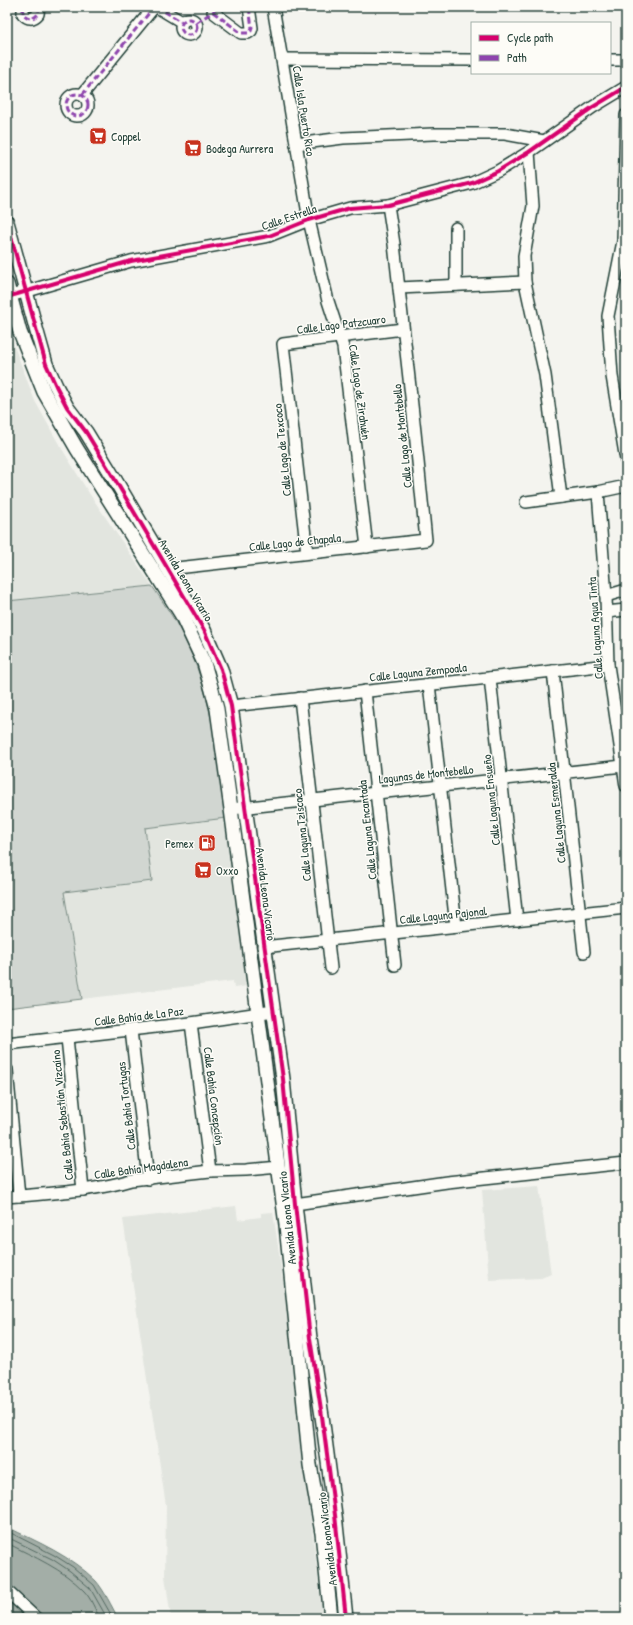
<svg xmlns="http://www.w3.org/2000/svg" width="633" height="1625" viewBox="0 0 633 1625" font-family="'Patrick Hand',sans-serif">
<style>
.built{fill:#e2e5df}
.green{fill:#d1d6d1;stroke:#788a82}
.water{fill:#a3aea7;stroke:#6e8179}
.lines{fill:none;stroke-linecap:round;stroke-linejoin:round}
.shore{stroke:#546a62;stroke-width:1}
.minor-casing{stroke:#1f3d34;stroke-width:14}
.tertiary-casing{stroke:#1f3d34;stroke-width:16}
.minor{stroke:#fdfcf7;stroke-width:11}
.tertiary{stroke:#fdfcf7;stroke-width:13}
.quiet{stroke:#8e44ad;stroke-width:3;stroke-dasharray:6 3;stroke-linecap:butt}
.cycleway-casing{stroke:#fdfcf7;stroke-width:6}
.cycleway{stroke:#d6006c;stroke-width:4}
.labels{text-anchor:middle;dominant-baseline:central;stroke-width:3;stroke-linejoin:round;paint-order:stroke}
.street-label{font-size:12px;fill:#1f3d34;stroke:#fdfcf7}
.poi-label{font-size:12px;fill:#1f3d34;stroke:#fdfcf7;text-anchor:start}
</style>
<rect width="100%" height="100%" fill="#f4f4ef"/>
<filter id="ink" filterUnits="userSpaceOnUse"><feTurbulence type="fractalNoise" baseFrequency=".025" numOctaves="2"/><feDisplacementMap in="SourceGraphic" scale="8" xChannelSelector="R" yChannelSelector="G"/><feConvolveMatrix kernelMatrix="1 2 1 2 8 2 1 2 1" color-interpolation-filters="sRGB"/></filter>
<g filter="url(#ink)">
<g class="built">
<path d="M12,341l23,60 21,38 31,51 65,96 -145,15v-259z"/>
<path d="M226,818l21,168 -13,2 -1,-7 -151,18 -18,-107 87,-11 -7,-53z"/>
<path d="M539,1186l12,88 -10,4 -52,2 -7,-90z"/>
<path d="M236,1206l2,14 23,-3v-4l12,-1 14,96 7,75 29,235h-152l-6,-42 1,-70 -43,-287z"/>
</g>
<path class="green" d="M152,586c13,19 27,39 36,60 25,53 30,115 38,172l-81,10 7,53 -88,11 18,107 -75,9v-407z"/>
<path class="water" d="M7,1527c31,15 64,29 89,54 8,9 16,26 22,37h-102l-9,-11z"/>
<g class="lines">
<g class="shore">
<path d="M7,1531l47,24 19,12 21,18 19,33"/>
<path d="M7,1537l45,22 18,12 20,17 17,30"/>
<path d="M7,1543c27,14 56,26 77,48 7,7 11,19 16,27"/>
</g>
<defs>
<g id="minor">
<path d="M23,7v7c5,5 10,6 15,0l1,-7"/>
<path d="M157,7l25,15"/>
<path d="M273,7l36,213 19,81 15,46 24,200"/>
<path d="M213,12l28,21h7l3,-2 1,-3 -3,-21"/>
<circle cx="189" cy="27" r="8"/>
<path d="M283,59l189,1"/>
<path d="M610,60h16"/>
<circle cx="77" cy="105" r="11"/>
<path d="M82,95l72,-88"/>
<path d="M626,115l-3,126 -15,75 4,60 14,84"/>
<path d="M296,144l47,-6 90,-4h72l39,7"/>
<path d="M529,152l4,54 -9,50 1,26 20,93 16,122"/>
<path d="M456,228v57"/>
<path d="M399,288l126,-6"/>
<path d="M7,297l124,-36 138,-25 40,-16 41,-12 38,-3 84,-22 26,-12 31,-19 64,-45 33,-20"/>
<path d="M598,492l8,104 2,69 18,121"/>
<path d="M526,502l72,-10 28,-6"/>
<path d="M307,553l-24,-209 120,-15"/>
<path d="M168,569l258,-29 -11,-108 -21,-188 -6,-39"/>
<path d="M606,596l20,-6"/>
<path d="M606,612l20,-2"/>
<path d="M553,671l31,281"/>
<path d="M490,678l27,242"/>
<path d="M429,684l27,242"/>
<path d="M365,691l30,274"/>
<path d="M300,698l31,270"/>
<path d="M231,706l377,-41"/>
<path d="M231,809l392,-43"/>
<path d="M263,947l363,-39"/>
<path d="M191,1023l19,148"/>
<path d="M131,1030l17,149"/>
<path d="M67,1038l16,152"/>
<path d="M7,1044l184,-21 83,-12"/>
<path d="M7,1070l12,126"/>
<path d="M7,1197c41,-4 84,-5 124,-17l79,-9 36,-1 33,-3"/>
<path d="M295,1204l152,-22 179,-19"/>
<path d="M7,1591l29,27"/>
</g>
<g id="tertiary">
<path d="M7,222l30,110 9,32 10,22 11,21 19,25 28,46 90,152 17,39 10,37 52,373 12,125 15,134 12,78 13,99 11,103"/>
<path d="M7,284l13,48 24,60 33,57 104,165 23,49 8,27 5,19 14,100 55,416 24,240 12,68 9,85"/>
</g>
</defs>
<use href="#minor" class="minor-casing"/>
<use href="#tertiary" class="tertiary-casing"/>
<use href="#minor" class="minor"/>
<use href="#tertiary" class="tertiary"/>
<g class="quiet">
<path d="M23,7v7c5,5 10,6 15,0l1,-7"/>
<path d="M157,7l25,15"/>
<path d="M213,12l28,21h7l3,-2 1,-3 -3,-21"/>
<circle cx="189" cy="27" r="8"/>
<path d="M197,22l16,-10 4,-5"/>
<circle cx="77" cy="105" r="11"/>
<path d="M82,95l72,-88"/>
</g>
<defs>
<g id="cycleway">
<path d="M7,222l30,110 9,32 10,22 11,21 19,25 28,46 90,152 17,39 10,37 52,373 12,125 15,134 12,78 13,99 11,103"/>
<path d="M7,297l124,-36 138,-25 40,-16 41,-12 38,-3 84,-22 26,-12 31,-19 64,-45 33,-20"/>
</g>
</defs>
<use href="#cycleway" class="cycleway-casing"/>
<use href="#cycleway" class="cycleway"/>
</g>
</g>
<defs>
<symbol id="supermarket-square" viewBox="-11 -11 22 22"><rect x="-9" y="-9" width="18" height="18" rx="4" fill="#c8321e" stroke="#fdfcf7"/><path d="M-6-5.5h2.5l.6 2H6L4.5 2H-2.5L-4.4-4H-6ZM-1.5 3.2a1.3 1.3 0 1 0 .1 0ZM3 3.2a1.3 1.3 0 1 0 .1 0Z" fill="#fff"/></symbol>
<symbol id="fuel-square" viewBox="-11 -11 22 22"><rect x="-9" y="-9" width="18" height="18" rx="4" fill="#c8321e" stroke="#fdfcf7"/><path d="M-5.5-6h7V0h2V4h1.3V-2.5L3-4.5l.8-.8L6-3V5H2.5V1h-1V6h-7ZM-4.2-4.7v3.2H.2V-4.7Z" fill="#fff"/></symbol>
</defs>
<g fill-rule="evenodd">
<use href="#supermarket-square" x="88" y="126" width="20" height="20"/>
<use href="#supermarket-square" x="183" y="138" width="20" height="20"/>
<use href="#fuel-square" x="197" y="833" width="20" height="20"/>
<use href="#supermarket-square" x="193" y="860" width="20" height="20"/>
</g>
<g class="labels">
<g class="street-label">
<text transform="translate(304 111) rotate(81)">Calle Isla Puerto Rico</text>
<text transform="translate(289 217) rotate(-19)">Calle Estrella</text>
<text transform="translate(341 324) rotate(-7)">Calle Lago Patzcuaro</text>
<text transform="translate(360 392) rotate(82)">Calle Lago de Zirahuén</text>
<text transform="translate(402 436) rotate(-96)">Calle Lago de Montebello</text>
<text transform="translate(282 450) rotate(-96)">Calle Lago de Texcoco</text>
<text transform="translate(295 542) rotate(-6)">Calle Lago de Chapala</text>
<text transform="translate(186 580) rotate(59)">Avenida Leona Vicario</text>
<text transform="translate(595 628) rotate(-94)">Calle Laguna Agua Tinta</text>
<text transform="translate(418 672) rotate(-6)">Calle Laguna Zempoala</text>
<text transform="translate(426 774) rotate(-6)">Lagunas de Montebello</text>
<text transform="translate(491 800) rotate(-96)">Calle Laguna Ensueño</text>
<text transform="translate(556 813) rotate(-96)">Calle Laguna Esmeralda</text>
<text transform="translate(367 830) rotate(-96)">Calle Laguna Encantada</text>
<text transform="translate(302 835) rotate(-96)">Calle Laguna Tziscaco</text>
<text transform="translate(266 894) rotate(83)">Avenida Leona Vicario</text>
<text transform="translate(443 915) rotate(-6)">Calle Laguna Pajonal</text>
<text transform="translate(139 1016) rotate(-7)">Calle Bahía de La Paz</text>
<text transform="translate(214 1096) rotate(83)">Calle Bahía Concepción</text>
<text transform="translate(126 1106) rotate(-97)">Calle Bahía Tortugas</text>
<text transform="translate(62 1115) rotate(-96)">Calle Bahía Sebastián Vizcaíno</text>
<text transform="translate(141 1168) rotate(-8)">Calle Bahía Magdalena</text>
<text transform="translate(287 1218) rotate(-96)">Avenida Leona Vicario</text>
<text transform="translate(327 1539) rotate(-97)">Avenida Leona Vicario</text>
</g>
<g class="poi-label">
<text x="111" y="136">Coppel</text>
<text x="206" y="148">Bodega Aurrera</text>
<text x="194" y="843" text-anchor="end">Pemex</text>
<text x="216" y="870">Oxxo</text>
</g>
</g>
<rect width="633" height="1625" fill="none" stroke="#fdfcf7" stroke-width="24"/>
<rect x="12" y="12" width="609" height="1601" fill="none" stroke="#1f3d34" stroke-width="1.5" filter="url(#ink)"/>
<rect x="471" y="22" width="140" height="52" fill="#fdfcf7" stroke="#a4b0a9"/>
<rect x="479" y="35" width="20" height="6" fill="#d6006c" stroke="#a4b0a9"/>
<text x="507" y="42" font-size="12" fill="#1f3d34">Cycle path</text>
<rect x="479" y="55" width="20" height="6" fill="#8e44ad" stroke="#a4b0a9"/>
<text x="507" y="62" font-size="12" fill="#1f3d34">Path</text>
</svg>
